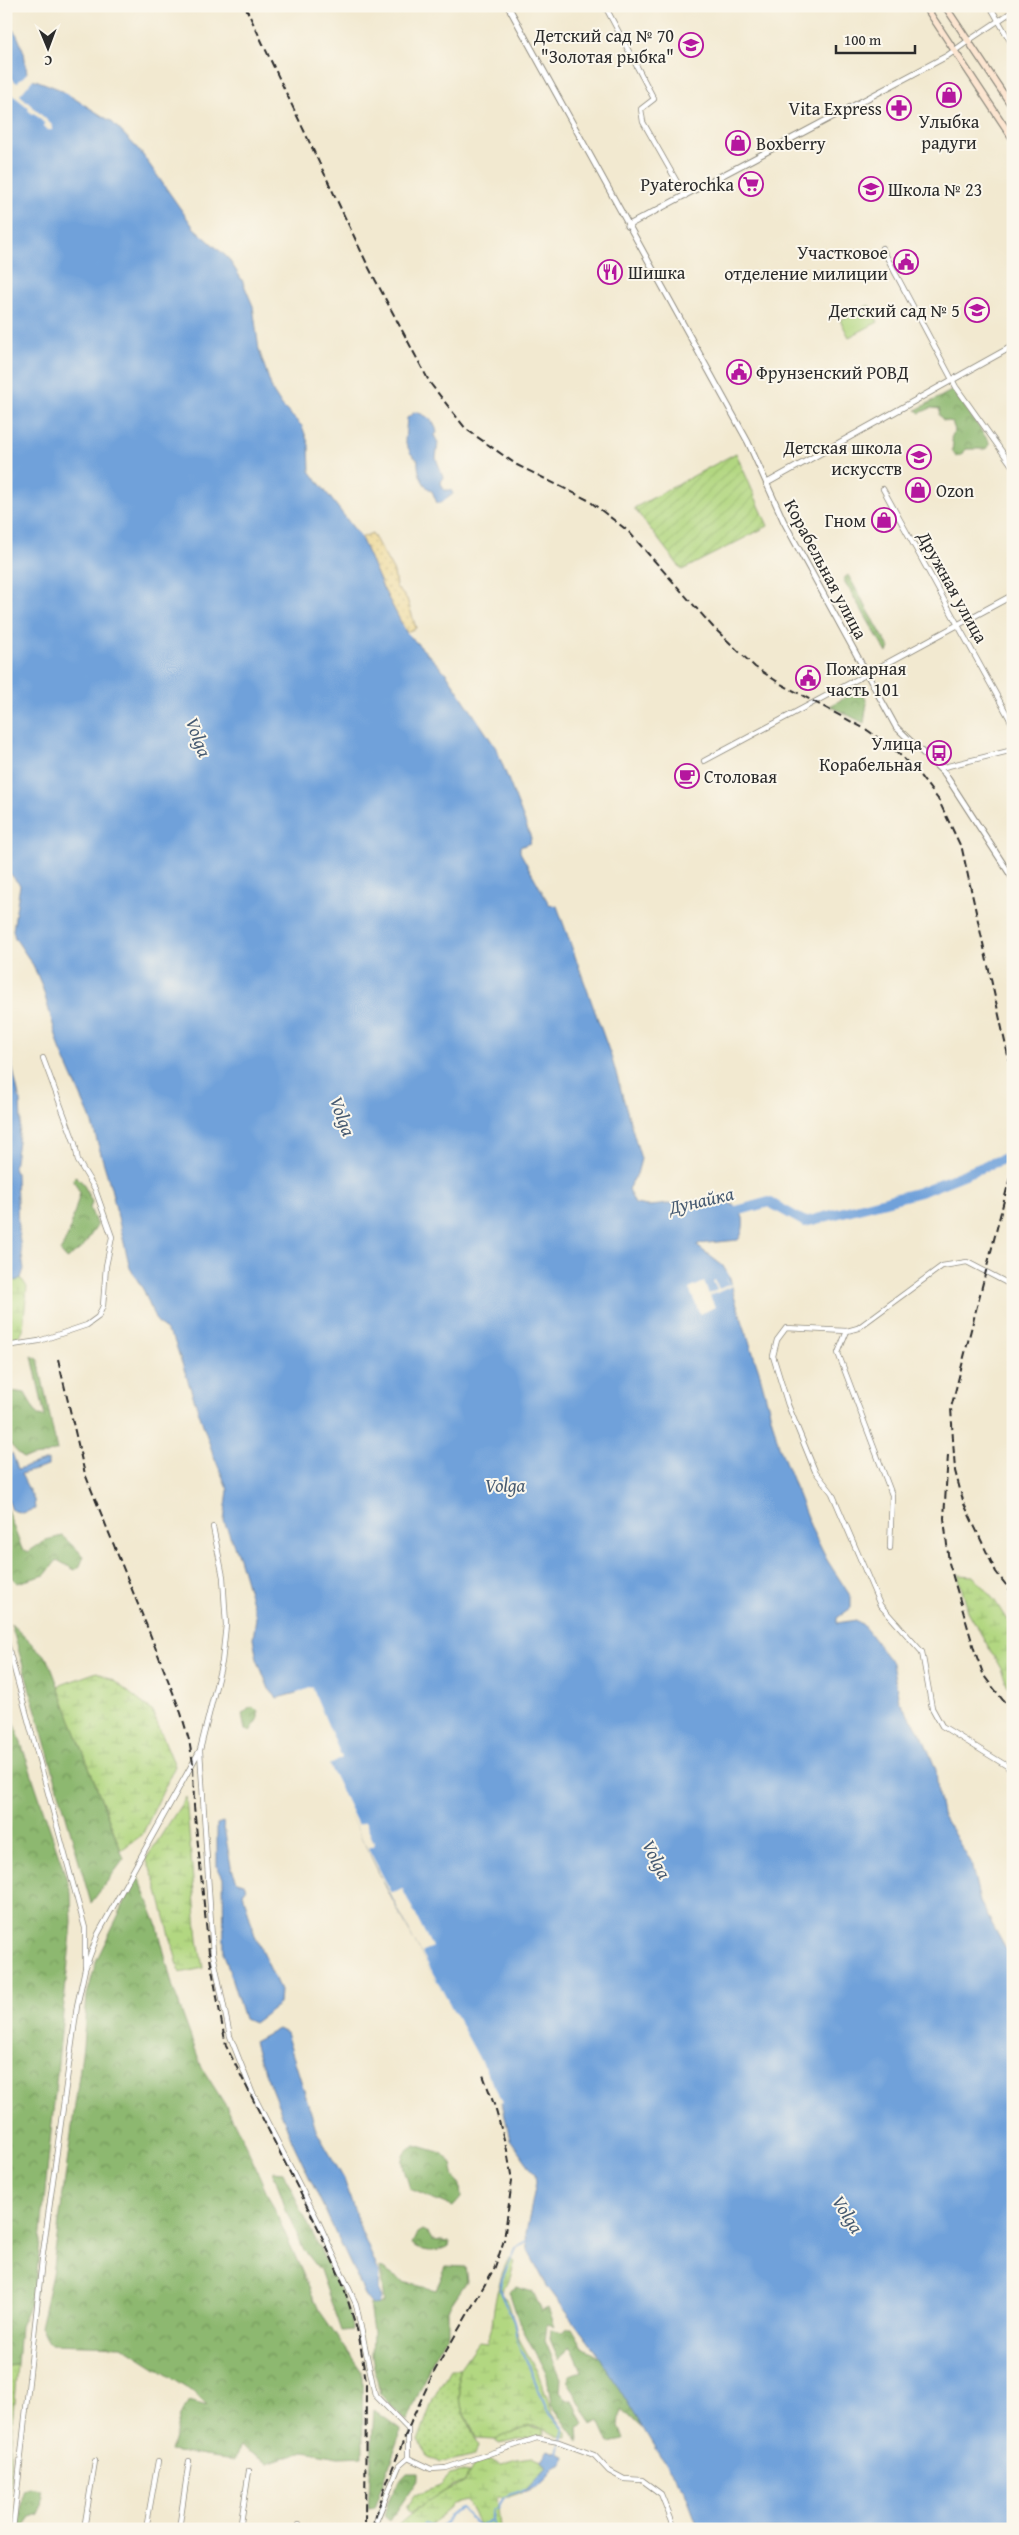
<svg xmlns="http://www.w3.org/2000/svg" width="1019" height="2535" viewBox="0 0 1019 2535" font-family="'Gentium Book Plus',serif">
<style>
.grass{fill:url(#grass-dots);stroke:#6e8156}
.forest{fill:url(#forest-crowns);stroke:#5c724d}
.wetland{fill:url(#wetland-marsh);stroke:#6e8156}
.sand{fill:url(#sand-dots);stroke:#8c8264}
.garden{fill:url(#garden-furrows);stroke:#6e8156}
.pitch{fill:#b2d781;stroke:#6e8156}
.water{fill:#6fa1da;stroke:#4d6682}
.pier{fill:#f2e9d0}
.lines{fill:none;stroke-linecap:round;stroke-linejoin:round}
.stream{stroke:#6fa1da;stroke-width:2}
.river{stroke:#6fa1da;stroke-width:10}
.minor-casing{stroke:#8e8a7e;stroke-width:6}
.tertiary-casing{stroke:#8e8a7e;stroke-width:7}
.secondary-casing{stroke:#8e8a7e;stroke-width:8}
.minor{stroke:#fff;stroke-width:4.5}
.tertiary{stroke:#fff;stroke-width:5}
.secondary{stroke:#fce5d0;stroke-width:5.5}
.rail{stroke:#2b2b2b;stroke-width:2;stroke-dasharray:8 4;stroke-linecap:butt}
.labels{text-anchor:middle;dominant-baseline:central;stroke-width:4;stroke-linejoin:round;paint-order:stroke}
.poi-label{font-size:18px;fill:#2b2b2b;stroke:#fbf7ec;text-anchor:end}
.street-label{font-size:18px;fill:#2b2b2b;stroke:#fbf7ec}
.water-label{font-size:19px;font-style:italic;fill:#465a71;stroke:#fbf7ec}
</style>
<defs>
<pattern id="grass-dots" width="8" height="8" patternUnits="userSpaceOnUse" patternTransform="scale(1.25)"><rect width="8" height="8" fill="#b2d781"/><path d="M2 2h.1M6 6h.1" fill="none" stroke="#99b970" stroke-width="1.8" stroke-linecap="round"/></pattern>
<pattern id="forest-crowns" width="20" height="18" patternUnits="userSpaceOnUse" patternTransform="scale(1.25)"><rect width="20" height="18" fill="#8db86f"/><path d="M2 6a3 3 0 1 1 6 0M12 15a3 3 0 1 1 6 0" fill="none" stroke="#73965b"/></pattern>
<pattern id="wetland-marsh" width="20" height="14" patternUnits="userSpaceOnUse" patternTransform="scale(1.25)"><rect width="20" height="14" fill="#b2d781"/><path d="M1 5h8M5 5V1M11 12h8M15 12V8" fill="none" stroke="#99b970"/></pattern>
<pattern id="sand-dots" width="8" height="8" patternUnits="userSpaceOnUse" patternTransform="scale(1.25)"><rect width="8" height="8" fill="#eeda9e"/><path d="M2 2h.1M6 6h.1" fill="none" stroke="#cb8" stroke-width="1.8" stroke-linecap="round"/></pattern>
<pattern id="garden-furrows" width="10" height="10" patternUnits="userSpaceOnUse" patternTransform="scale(1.25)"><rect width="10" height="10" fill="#b2d781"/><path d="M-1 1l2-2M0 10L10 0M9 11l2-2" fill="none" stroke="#99b970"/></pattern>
</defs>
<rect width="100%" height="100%" fill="#fbf7ec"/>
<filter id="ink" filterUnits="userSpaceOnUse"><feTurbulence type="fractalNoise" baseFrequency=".02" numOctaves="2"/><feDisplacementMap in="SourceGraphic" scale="10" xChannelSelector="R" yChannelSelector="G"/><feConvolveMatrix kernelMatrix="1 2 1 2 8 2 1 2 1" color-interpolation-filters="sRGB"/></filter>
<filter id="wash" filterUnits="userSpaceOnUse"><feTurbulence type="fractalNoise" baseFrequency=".0096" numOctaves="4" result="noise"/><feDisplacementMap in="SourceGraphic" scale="20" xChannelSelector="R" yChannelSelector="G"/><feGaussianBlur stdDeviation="1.12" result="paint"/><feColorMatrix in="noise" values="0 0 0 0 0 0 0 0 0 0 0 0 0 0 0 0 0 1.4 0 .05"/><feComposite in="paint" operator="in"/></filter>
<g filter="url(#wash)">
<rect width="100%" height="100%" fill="#f2e9d0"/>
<g class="grass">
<path d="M17,2365l-7,86v46l-4,32v-163z"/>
<path d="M450,2369h9v30l19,47 -3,9 -34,8 -13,-7 -10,-15 16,-44z"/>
<path d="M528,2426l15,3 1,6 -45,9 -4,-5z"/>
<path d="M463,2472l6,1 -5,10 -10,2 -44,29 -4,-6 9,-13 25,-10 10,-10z"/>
</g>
<g class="forest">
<path d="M953,390l36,52v4l-4,3h-19l-4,6 -6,2 -4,-7 1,-6 -2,-6 4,-8 -3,-8 -9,-2 -4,-5 1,-6 -9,-1 -11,5 -4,-3z"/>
<path d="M848,575l41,72 -2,6 -44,-74z"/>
<path d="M862,688l5,15 -3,20 -34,-17z"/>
<path d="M76,1176l7,7 9,19 -2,6 7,18 -15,22 -15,11 -7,-8c10,-14 14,-40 20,-58l-7,-14z"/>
<path d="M32,1356l6,3 19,91 -16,6 -18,2 -16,-17 -1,-45 5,-5 14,2 13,23 7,1z"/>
<path d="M6,1507l16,42 6,3 18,-12 16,-4 22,20 -4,10 -5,4 -18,-10 -12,15 -28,8c-17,-16 -11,-53 -11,-76z"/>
<path d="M11,1624l37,35 76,200 -33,44z"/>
<path d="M6,1698l65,194 1,31 -37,369 -15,34 -3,39 -11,1z"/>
<path d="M253,1707l5,5v8l-8,11 -5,-1 -3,-15 6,-6z"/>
<path d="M138,1875l19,49 16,64 29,80 24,38 22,44 71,160 43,62 1,84 -25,1 -34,-6 -36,12 -27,-16 -8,13 -63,-9 10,-35 9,-15 18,5 -13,-14 -72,-46 -72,-2 -10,-17 12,-53 31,-228 4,-51 10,-36z"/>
<path d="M415,2145l27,8 10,11 3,13 5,8 1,13 -8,9 -43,-18c-4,-17 -16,-35 5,-44z"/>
<path d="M273,2171l10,1 61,127 7,22 1,9 -11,1 -21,-61 -16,-20 -18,-40z"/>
<path d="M422,2230l6,3 4,7 18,2 -1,4c-15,7 -23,7 -37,-2l5,-11z"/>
<path d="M446,2266l19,1 2,14 -19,28v24l-18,33 -23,56 -27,-28 -8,-37 1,-25 -4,-27 15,-2 -4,-36 23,15 33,8z"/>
<path d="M516,2287l17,5 9,19 6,-3 7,18 -8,-2 -2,17 16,37 -1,14 7,9 6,-1 11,25 -6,3 1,14 -28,-38 -4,-29 -28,-53 -10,-31z"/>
<path d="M568,2328h4l11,19 17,10 44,72 -23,-20 -2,17 5,14 -15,3 -10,-22 -7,4 -24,-44 1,-6 13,-4 -9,-21 -4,-4 -10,14 -9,-21 1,-10 11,3z"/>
<path d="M374,2410l26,19 -1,10 -25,69 -6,1z"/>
<path d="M407,2473h11v6l-28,42 -6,-5c4,-18 10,-30 23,-43z"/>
<path d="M29,2488l11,2 2,8 -2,17 -9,3 -8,11h-4l4,-39z"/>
</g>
<g class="wetland">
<path d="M6,1269l6,11 9,-2 6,9 -4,43 -6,8 -11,1z"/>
<path d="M958,1575l15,1 22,25 18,29v69l-12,-30 -33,-58z"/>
<path d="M97,1672l20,11 35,28 23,55 -33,69 -21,15 -63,-164z"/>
<path d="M186,1797l12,143 5,28 -23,5 -25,-93 -9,-21z"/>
<path d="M509,2258l6,4 -6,19 -7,7 -2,5 8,8 11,38 18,32 16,42 14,20v5l-10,-1 -20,-11h-9l-33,13 -19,-1 -17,-39v-30l19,-27 9,1c1,-7 5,-13 5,-19 3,-24 6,-44 17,-66z"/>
<path d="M533,2457l9,3 5,7 -23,25 -15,5h-12l3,32h-18l-15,-28 -15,3 -24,25h-33c11,-14 52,-42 69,-46l9,-16 8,-5 10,-1 11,3 15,-5z"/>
</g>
<path class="sand" d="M372,533l22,39 2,15 11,12 9,29 -10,4 -23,-44 -22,-50z"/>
<path class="garden" d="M736,453l32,73 -86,44 -48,-62z"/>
<path class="pitch" d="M869,305l9,17 -29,15 -9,-17z"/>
<g class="water">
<path d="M6,21l11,14 7,17 3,21 6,6 26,10 53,33 28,29 54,77 34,30 14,22 11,26 6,44 14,42 9,14 20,20 7,19 1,26 51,67 22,50 23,44 40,41 50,75 35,90 -1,5 -10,4v5l29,52 8,2 54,150 30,103 -4,15 -9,15 7,15 12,2c24,0 89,-19 96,12 1,6 0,16 -5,22l-40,4 -1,2 26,20 7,12 4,18 25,75 20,75 33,84 15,30 24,37v11l-14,10v5l19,-3 7,5 29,38 7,38 23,34 14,35 2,24 4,20 29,49 9,39 33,60v567h-314l-15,-39 -23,-32 -61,-101 -53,-71 -20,-37 -1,-16 10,-50 -1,-9 -25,-35 -7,-32 -114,-214 -36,-73 -57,-127 -19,5 -8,-9 -12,-30 -4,-20 3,-22 -17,-59 -15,-37 4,-31 -15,-36 -39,-114 -19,-21 -11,-28 -14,-23 -19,-80 -21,-71 -30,-68 -18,-63 -9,-21 -18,-27 -2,-8 7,-45 -14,-16z"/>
<path d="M415,412c10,2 21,9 22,21l-3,2 4,8 -2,15 7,19 -2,6 3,7h7l2,4 -12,9h-4l-5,-12c-10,-5 -15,-21 -14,-31l-7,-6 -6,-13 2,-23z"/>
<path d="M6,1039l14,62 1,20 -7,47 2,5 2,56 6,40 -3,9 -5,3 -4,-1 -6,-11v-136l3,-7z"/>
<path d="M12,1453l6,16 30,-9v6l-27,8 13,26 1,9 -13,4 -10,-3 -6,-15v-37z"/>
<path d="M223,1822l8,44 6,15 7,2 3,5 -4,5 12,43 25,54 -1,14 -26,19 -9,-4 -20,-65 -1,-76 -6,-12v-42z"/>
<path d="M278,2029l8,4 31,99 27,47 17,52 18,41 -1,18 3,9 -2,5 -7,1 -5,-6 -74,-156 -36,-91 -3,-10z"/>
<path d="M549,2450l16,6 -2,8 -9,4c-6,12 -17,20 -30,24l23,-25 -5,-7z"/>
</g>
<g class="pier">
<path d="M29,71l6,6 -15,18 32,30v5h-4l-5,-5 2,-1 -11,-11 -2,1 -4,-4 1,-2 -23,-18v-9l4,-4 7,6z"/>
<path d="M726,1276l3,9 5,-2v2l-24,11 5,11 -15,7 -11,-25 15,-7 5,12 8,-4 -4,-9 2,-1 4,9 9,-4z"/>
<path d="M312,1687l30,71 -13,7 29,60 7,-3 10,23 -7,3 24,45 10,-5 30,59 -10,6 81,149 -5,2 -178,-347 -25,-63z"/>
</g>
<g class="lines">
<g class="stream">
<path d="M526,2242l-10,6c-4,12 -15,28 -16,39 -1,9 11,26 14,35 3,13 1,23 10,32l22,54 18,21 -6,25"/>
<path d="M492,2521l2,6"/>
<path d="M421,2529l2,-5 14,4 8,-5 5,-9 11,-5 18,16 13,-4v-9l7,-4c3,-15 14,-13 26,-18"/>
</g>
<path class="river" d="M729,1213l40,-11 36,20 115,-30 93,-37"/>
</g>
</g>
<g filter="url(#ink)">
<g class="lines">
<defs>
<g id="minor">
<path d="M605,6l49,93 -13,10 2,13 42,74"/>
<path d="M990,6l23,40"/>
<path d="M968,41l45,-30"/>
<path d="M882,248l74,139 57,80"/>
<path d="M883,489l130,236"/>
<path d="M704,761l163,-87"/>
<path d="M940,768l73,-18"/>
<path d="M1013,1286l-46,-24 -25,4 -84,62 -11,3 -61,-3 -9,12 -4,16 15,49 27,66 17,22 48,112 42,47 10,56 10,18 65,40 6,9"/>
<path d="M847,1331l-9,22 54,142 -2,53"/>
<path d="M6,1346l33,-5 48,-16 11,-8 5,-11 3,-40 6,-29 -17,-48 -17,-28 -3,-17 -32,-86"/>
<path d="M6,1639l79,289v38"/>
<path d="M200,1751l13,203 17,82 22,56 66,129 38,83 19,91 33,34v29l-9,8 -26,63"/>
<path d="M408,2458l23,11 15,-1 91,-30 22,4 35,13 15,16 15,8 18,1 19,14 14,35"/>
<path d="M13,2529l29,-269 35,-254 8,-37 13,-35 102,-184 22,-88 4,-37 -3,-48 -10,-50"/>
<path d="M84,2529l11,-68"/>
<path d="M146,2529l12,-68"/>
<path d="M179,2529l10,-68"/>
<path d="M240,2529l9,-58"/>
<path d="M299,2529v-4"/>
</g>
<g id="tertiary">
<path d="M508,6l240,436 36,80 112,205 49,47 68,105"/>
<path d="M627,226l320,-170 21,-15"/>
<path d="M767,483l246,-137"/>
<path d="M867,674l146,-79"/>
</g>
<g id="secondary">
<path d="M925,6l88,133"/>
<path d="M945,6l68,102"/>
</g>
</defs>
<use href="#minor" class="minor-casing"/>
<use href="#tertiary" class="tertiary-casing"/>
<use href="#secondary" class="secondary-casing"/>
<use href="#minor" class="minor"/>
<use href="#tertiary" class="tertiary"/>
<use href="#secondary" class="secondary"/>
<g class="rail">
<path d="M245,6l124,262 61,115 36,46 51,36 71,35 40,31 85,96 42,40 26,17 86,46 28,20 22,22 21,27 24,50 51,229"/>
<path d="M1013,1165l-62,243 4,63 9,33 32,68 17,22"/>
<path d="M58,1359l27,115 63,155 33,84 8,27 4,23 1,43 15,147 17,93 92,182 24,54 17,54 7,45 -1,148"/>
<path d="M948,1455l-4,63 5,45 26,89 9,24 29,37"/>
<path d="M372,2529l13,-42 28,-70 22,-47 60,-103 9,-27 8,-59 -5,-31 -12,-43 -12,-32"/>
</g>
</g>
</g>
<defs>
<symbol id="school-ring" viewBox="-11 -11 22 22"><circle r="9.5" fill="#fbf7ec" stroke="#b5179e" stroke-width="1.5"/><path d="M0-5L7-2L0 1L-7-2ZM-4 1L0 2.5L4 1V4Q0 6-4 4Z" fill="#b5179e"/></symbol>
<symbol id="shop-ring" viewBox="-11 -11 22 22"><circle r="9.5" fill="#fbf7ec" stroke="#b5179e" stroke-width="1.5"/><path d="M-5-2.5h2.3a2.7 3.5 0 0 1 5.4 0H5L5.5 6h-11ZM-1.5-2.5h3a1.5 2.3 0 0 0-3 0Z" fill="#b5179e"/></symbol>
<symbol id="pharmacy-ring" viewBox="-11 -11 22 22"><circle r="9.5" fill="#fbf7ec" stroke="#b5179e" stroke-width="1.5"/><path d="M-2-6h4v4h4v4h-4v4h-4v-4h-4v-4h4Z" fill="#b5179e"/></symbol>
<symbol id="supermarket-ring" viewBox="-11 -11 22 22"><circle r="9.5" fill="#fbf7ec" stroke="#b5179e" stroke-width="1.5"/><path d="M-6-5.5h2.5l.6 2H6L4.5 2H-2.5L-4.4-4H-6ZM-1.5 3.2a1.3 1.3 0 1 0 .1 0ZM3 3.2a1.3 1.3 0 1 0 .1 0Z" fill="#b5179e"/></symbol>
<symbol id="civic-ring" viewBox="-11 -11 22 22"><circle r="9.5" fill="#fbf7ec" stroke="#b5179e" stroke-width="1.5"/><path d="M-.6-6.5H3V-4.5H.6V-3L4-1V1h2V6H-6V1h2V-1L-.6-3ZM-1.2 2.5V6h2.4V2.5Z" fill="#b5179e"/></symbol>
<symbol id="restaurant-ring" viewBox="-11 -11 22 22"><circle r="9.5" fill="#fbf7ec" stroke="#b5179e" stroke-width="1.5"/><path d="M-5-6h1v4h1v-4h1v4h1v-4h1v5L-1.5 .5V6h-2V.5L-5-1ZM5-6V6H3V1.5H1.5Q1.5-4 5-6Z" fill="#b5179e"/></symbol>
<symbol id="bus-ring" viewBox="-11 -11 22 22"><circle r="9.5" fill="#fbf7ec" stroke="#b5179e" stroke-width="1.5"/><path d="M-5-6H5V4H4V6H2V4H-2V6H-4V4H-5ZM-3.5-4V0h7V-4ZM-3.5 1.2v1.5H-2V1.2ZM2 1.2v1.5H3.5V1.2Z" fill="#b5179e"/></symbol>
<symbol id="cafe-ring" viewBox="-11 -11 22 22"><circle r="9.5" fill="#fbf7ec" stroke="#b5179e" stroke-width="1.5"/><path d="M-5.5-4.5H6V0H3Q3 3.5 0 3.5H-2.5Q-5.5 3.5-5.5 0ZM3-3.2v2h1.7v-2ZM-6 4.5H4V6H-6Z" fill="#b5179e"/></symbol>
</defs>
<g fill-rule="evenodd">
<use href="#school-ring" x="677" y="31" width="28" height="28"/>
<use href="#shop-ring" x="935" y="81" width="28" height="28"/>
<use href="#pharmacy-ring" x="885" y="94" width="28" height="28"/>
<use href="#shop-ring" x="724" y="129" width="28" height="28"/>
<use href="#supermarket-ring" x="737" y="170" width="28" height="28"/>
<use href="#school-ring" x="857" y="175" width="28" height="28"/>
<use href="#civic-ring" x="892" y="248" width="28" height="28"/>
<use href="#restaurant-ring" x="596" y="258" width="28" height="28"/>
<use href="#school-ring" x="963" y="296" width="28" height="28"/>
<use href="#civic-ring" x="725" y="358" width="28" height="28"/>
<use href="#school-ring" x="905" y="443" width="28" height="28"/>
<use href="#shop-ring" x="904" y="476" width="28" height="28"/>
<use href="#shop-ring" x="870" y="506" width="28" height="28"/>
<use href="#civic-ring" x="794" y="664" width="28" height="28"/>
<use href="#bus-ring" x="925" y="739" width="28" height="28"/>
<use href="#cafe-ring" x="673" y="762" width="28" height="28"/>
</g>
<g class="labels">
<g class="poi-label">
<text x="674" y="35">Детский сад № 70<tspan x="674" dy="21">"Золотая рыбка"</tspan></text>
<text x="882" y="108">Vita Express</text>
<text x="949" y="121" text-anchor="middle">Улыбка<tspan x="949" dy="21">радуги</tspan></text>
<text x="756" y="143" text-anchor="start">Boxberry</text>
<text x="734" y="184">Pyaterochka</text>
<text x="888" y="189" text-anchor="start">Школа № 23</text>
<text x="888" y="252">Участковое<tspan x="888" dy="21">отделение милиции</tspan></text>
<text x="628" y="272" text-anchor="start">Шишка</text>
<text x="960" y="310">Детский сад № 5</text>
<text x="756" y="372" text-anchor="start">Фрунзенский РОВД</text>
<text x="902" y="447">Детская школа<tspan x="902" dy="21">искусств</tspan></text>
<text x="936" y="490" text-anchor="start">Ozon</text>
<text x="866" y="520">Гном</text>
<text x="826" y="668" text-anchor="start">Пожарная<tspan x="826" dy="21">часть 101</tspan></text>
<text x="922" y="743">Улица<tspan x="922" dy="21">Корабельная</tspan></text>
<text x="704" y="776" text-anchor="start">Столовая</text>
</g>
<g class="street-label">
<text transform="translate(826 569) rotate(62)">Корабельная улица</text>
<text transform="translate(953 587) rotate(61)">Дружная улица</text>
</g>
<g class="water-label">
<text transform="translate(199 737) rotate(69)">Volga</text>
<text transform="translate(343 1116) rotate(70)">Volga</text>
<text transform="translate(701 1200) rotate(-13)">Дунайка</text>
<text x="505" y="1485">Volga</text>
<text transform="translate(657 1859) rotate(63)">Volga</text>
<text transform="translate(848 2214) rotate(58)">Volga</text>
</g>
</g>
<rect width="1019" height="2535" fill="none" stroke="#fbf7ec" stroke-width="25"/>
<g transform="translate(48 48) rotate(179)" stroke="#fbf7ec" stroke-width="4" paint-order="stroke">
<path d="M0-4L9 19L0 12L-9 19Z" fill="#2b2b2b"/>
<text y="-8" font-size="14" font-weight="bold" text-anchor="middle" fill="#2b2b2b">С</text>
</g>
<path d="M836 45v8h79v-8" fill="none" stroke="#2b2b2b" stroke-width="2.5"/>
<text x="844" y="45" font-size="15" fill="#2b2b2b" stroke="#fbf7ec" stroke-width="4" paint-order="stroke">100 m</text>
</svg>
